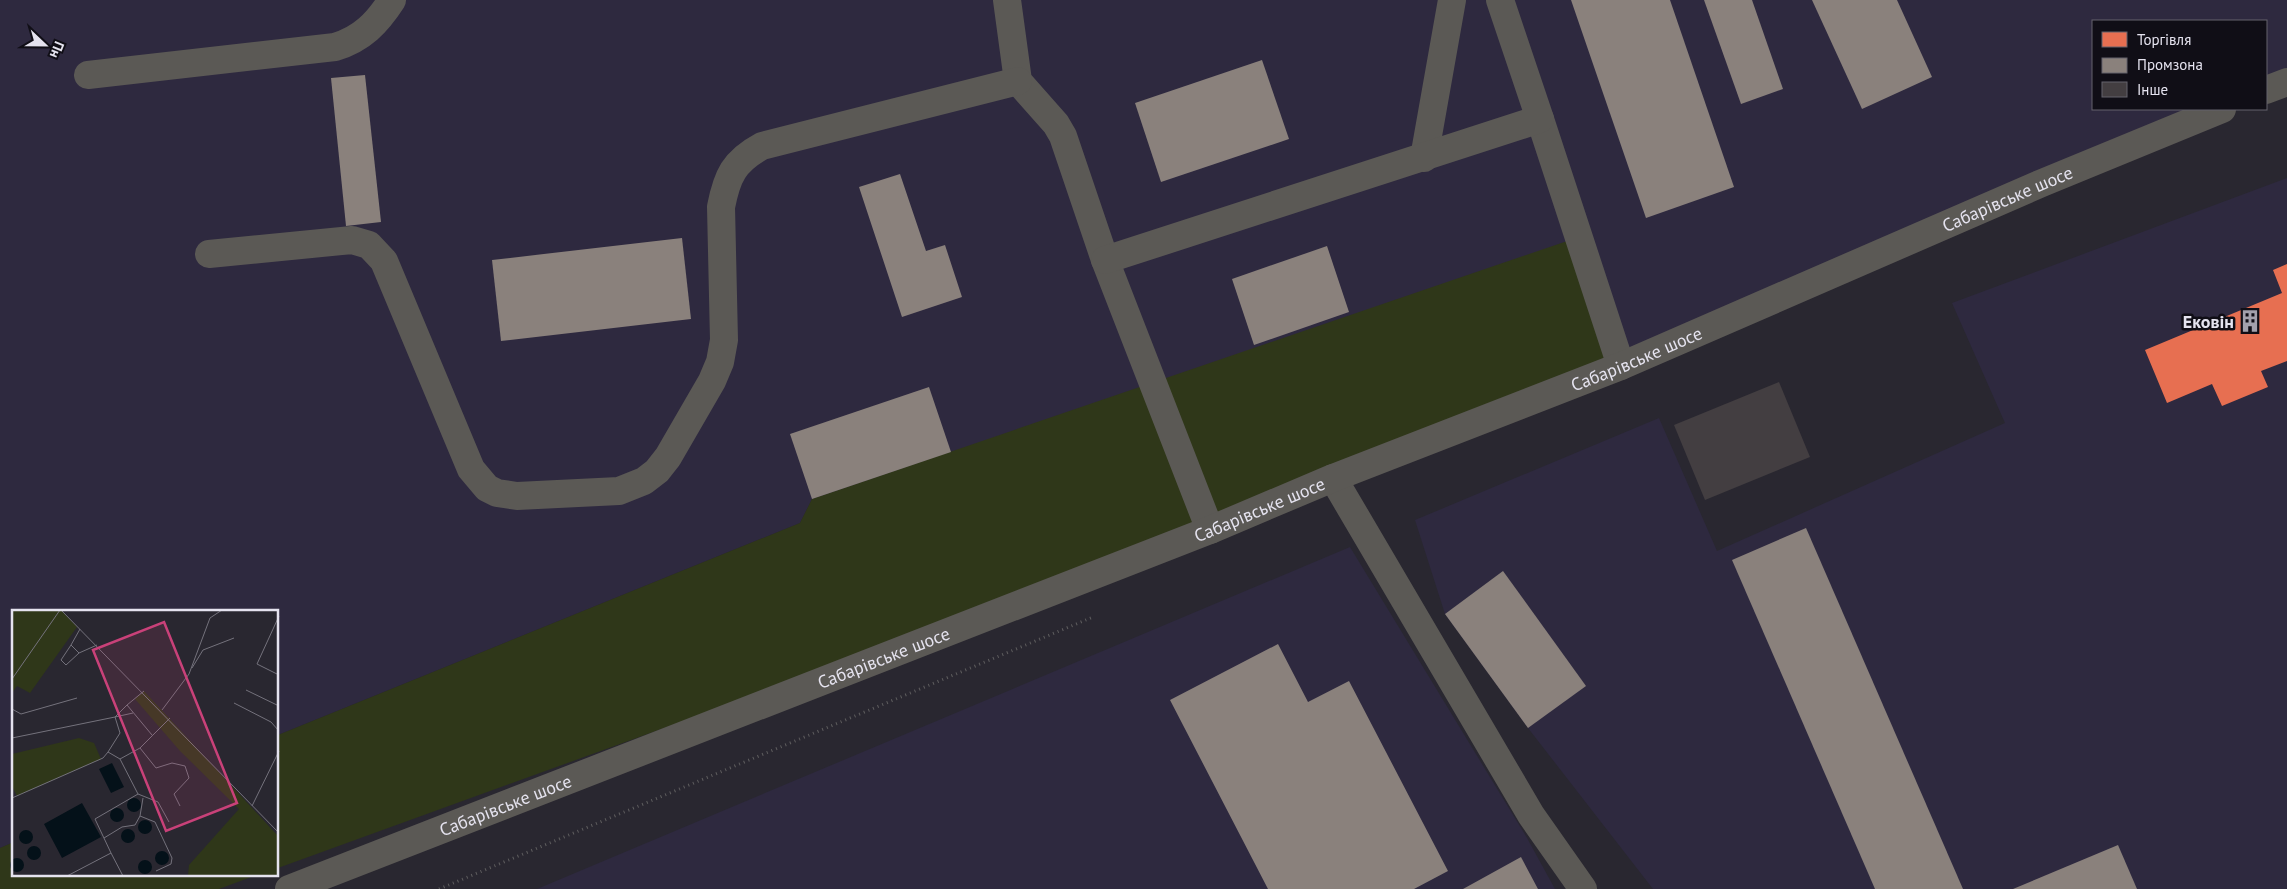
<svg xmlns="http://www.w3.org/2000/svg" width="2287" height="889" viewBox="0 0 2287 889" font-family="'PT Sans',sans-serif">
<style>
.built{fill:#2e293f}
.green{fill:#2f3719}
.shops{fill:#e76f51}
.industry{fill:#8a817c}
.building{fill:#433e41}
.lines{fill:none;stroke-linecap:round;stroke-linejoin:round}
.path{stroke:#5f5e5f;stroke-width:3;stroke-dasharray:1 4;stroke-linecap:butt}
.minor{stroke:#5b5955;stroke-width:28}
.labels{text-anchor:middle;dominant-baseline:central;stroke-width:5;stroke-linejoin:round;paint-order:stroke}
.street-label{font-size:18px;fill:#e5e3ef;stroke:#100e16}
.poi-label{font-size:18px;font-weight:bold;fill:#e5e3ef;stroke:#100e16;text-anchor:end}
.inset-road{fill:none;stroke:#74727c;stroke-width:1}
.view{fill:#c94179;fill-opacity:0.15;stroke:#c94179;stroke-width:2.5}
.inset-edge{fill:none;stroke:#e5e3ef;stroke-width:2.5}
</style>
<rect width="100%" height="100%" fill="#292730"/>
<g class="built">
<path d="M0,0h2287v82l-21,8v-69h-173v88h129l-601,257 -809,133 -12,24 -522,212v-123h-264v230l-14,6z"/>
<path d="M2287,178v711h-634l-125,-161 -83,-114 -30,-94 244,-102 58,133 288,-128 -53,-120z"/>
<path d="M1350,547l177,291 28,51h-1018z"/>
</g>
<g class="green">
<path d="M1579,237l42,129 -411,164 -932,338v-133l522,-212 12,-24z"/>
<path d="M14,842v33h243l-38,14h-219v-41z"/>
</g>
<path class="shops" d="M2287,264v97l-26,10 7,16 -46,19 -10,-22 -45,19 -22,-53 137,-57 -9,-23z"/>
<g class="industry">
<path d="M1571,0h99l64,187 -88,31z"/>
<path d="M1704,0h48l31,89 -42,15z"/>
<path d="M1812,0h85l35,77 -70,32z"/>
<path d="M1262,60l27,79 -128,43 -26,-79z"/>
<path d="M365,75l16,147 -35,4 -15,-148z"/>
<path d="M900,174l26,77 19,-6 17,52 -60,20 -43,-130z"/>
<path d="M682,238l9,81 -190,22 -9,-81z"/>
<path d="M1327,246l22,66 -95,33 -22,-66z"/>
<path d="M929,387l22,65 -139,47 -22,-65z"/>
<path d="M1806,528l157,361h-88l-143,-329z"/>
<path d="M1503,571l83,115 -58,42 -83,-114z"/>
<path d="M1278,644l30,58 41,-21 99,190 -34,18h-146l-98,-189z"/>
<path d="M2118,845l19,44h-124z"/>
<path d="M1521,857l17,32h-75z"/>
</g>
<path class="building" d="M1779,382l31,75 -105,43 -31,-75z"/>
<g class="lines">
<path class="path" d="M439,889l654,-272"/>
<g class="minor">
<path d="M1007,0l11,81 38,43 7,12 42,124 105,270"/>
<path d="M88,75l247,-28c27,-8 42,-24 57,-47"/>
<path d="M2266,90l21,-8"/>
<path d="M1540,119l81,247"/>
<path d="M1424,158l28,-158"/>
<path d="M209,254l143,-14 17,5 15,16 87,208 16,19 10,5 20,3 102,-5 25,-10 13,-10 11,-14 44,-76 8,-19 4,-22 -3,-133c6,-31 13,-46 41,-61l256,-65"/>
<path d="M1105,260l435,-141 -40,-119"/>
<path d="M1333,478l198,337 52,74"/>
<path id="s1" d="M289,889l921,-359 123,-52 288,-112 421,-183 180,-74"/>
</g>
</g>
<defs>
<symbol id="building-bare" viewBox="-9 -9 18 18"><path d="M-4-6H4V6H1V3H-1V6H-4ZM-2.5-4.3h1.7v1.8h-1.7ZM.8-4.3h1.7v1.8H.8ZM-2.5-1h1.7V.8h-1.7ZM.8-1h1.7V.8H.8Z" fill="#a3a1ac" stroke="#100e16" stroke-width="2.5" paint-order="stroke"/></symbol>
</defs>
<g fill-rule="evenodd">
<use href="#building-bare" x="2234" y="305" width="32" height="32"/>
</g>
<g class="labels">
<g class="street-label">
<text stroke="none"><textPath href="#s1" startOffset="1852">Сабарівське шосе</textPath></text>
<text stroke="none"><textPath href="#s1" startOffset="1448">Сабарівське шосе</textPath></text>
<text stroke="none"><textPath href="#s1" startOffset="1042">Сабарівське шосе</textPath></text>
<text stroke="none"><textPath href="#s1" startOffset="638">Сабарівське шосе</textPath></text>
<text stroke="none"><textPath href="#s1" startOffset="232">Сабарівське шосе</textPath></text>
</g>
<g class="poi-label">
<text x="2234" y="321">Ековін</text>
</g>
</g>
<g transform="translate(12 610)">
<rect width="266" height="266" fill="#292730"/>
<path d="M0,0h49l16,17 -47,66 -13,-7 -5,7zM132,81l134,145v40l-90,-1 1,-10 50,-56 -59,-58 -45,-52zM67,128l15,5 7,16 -84,37 -5,-10v-32z" fill="#2f3719"/>
<path d="M100,153l12,24 -13,6 -12,-24zM115 195a7 7 0 1 1 14 0a7 7 0 1 1-14 0ZM70,193l19,34 -39,21 -18,-34zM98 205a7 7 0 1 1 14 0a7 7 0 1 1-14 0ZM126 217a7 7 0 1 1 14 0a7 7 0 1 1-14 0ZM109 226a7 7 0 1 1 14 0a7 7 0 1 1-14 0ZM7 227a7 7 0 1 1 14 0a7 7 0 1 1-14 0ZM15 243a7 7 0 1 1 14 0a7 7 0 1 1-14 0ZM143 248a7 7 0 1 1 14 0a7 7 0 1 1-14 0ZM-2 255a7 7 0 1 1 14 0a7 7 0 1 1-14 0ZM126 257a7 7 0 1 1 14 0a7 7 0 1 1-14 0Z" fill="#041119"/>
<path class="inset-road" d="M49,0l218,223M267,6l-22,48 22,11M68,19l-9,16 8,8 18,-8M59,35l-10,15 5,5 13,-12M180,58l11,-18 31,-12M0,69l48,-69M234,80l33,16M222,93l37,19 8,9M115,95l17,-14M0,99l9,5 56,-16M150,100l27,-36 21,-56 12,-8M103,107l12,-12 25,30M103,107l18,-4M0,128l103,-21 5,16 -12,19M128,138l16,20 16,-5 13,3 4,12 -15,16 6,12M0,188l91,-40 5,-6 12,7M131,188l-3,18 15,6 17,36 -1,6 -15,7M240,196l27,-55M157,212l-11,-20 -20,-8 -18,-35 20,-11 30,-30M92,228l18,-11 13,-2 5,-9M99,243l12,23M55,266l44,-23 -16,-34 43,-25"/>
<path class="view" d="M152,12l73,181 -71,28 -73,-181z"/>
<rect width="266" height="266" class="inset-edge"/>
</g>
<rect x="2092" y="20" width="175" height="90" fill="#100e16" stroke="#65636d"/>
<rect x="2102" y="32" width="25" height="15" fill="#e76f51" stroke="#65636d"/>
<text x="2137" y="45" font-size="15" fill="#e5e3ef">Торгівля</text>
<rect x="2102" y="58" width="25" height="15" fill="#8a817c" stroke="#65636d"/>
<text x="2137" y="70" font-size="15" fill="#e5e3ef">Промзона</text>
<rect x="2102" y="82" width="25" height="15" fill="#433e41" stroke="#65636d"/>
<text x="2137" y="95" font-size="15" fill="#e5e3ef">Інше</text>
<g transform="translate(45 45) rotate(112)" stroke="#100e16" stroke-width="4" paint-order="stroke">
<path d="M0-4L9 19L0 12L-9 19Z" fill="#e5e3ef"/>
<text y="-8" font-size="14" font-weight="bold" text-anchor="middle" fill="#e5e3ef">Пн</text>
</g>
</svg>
